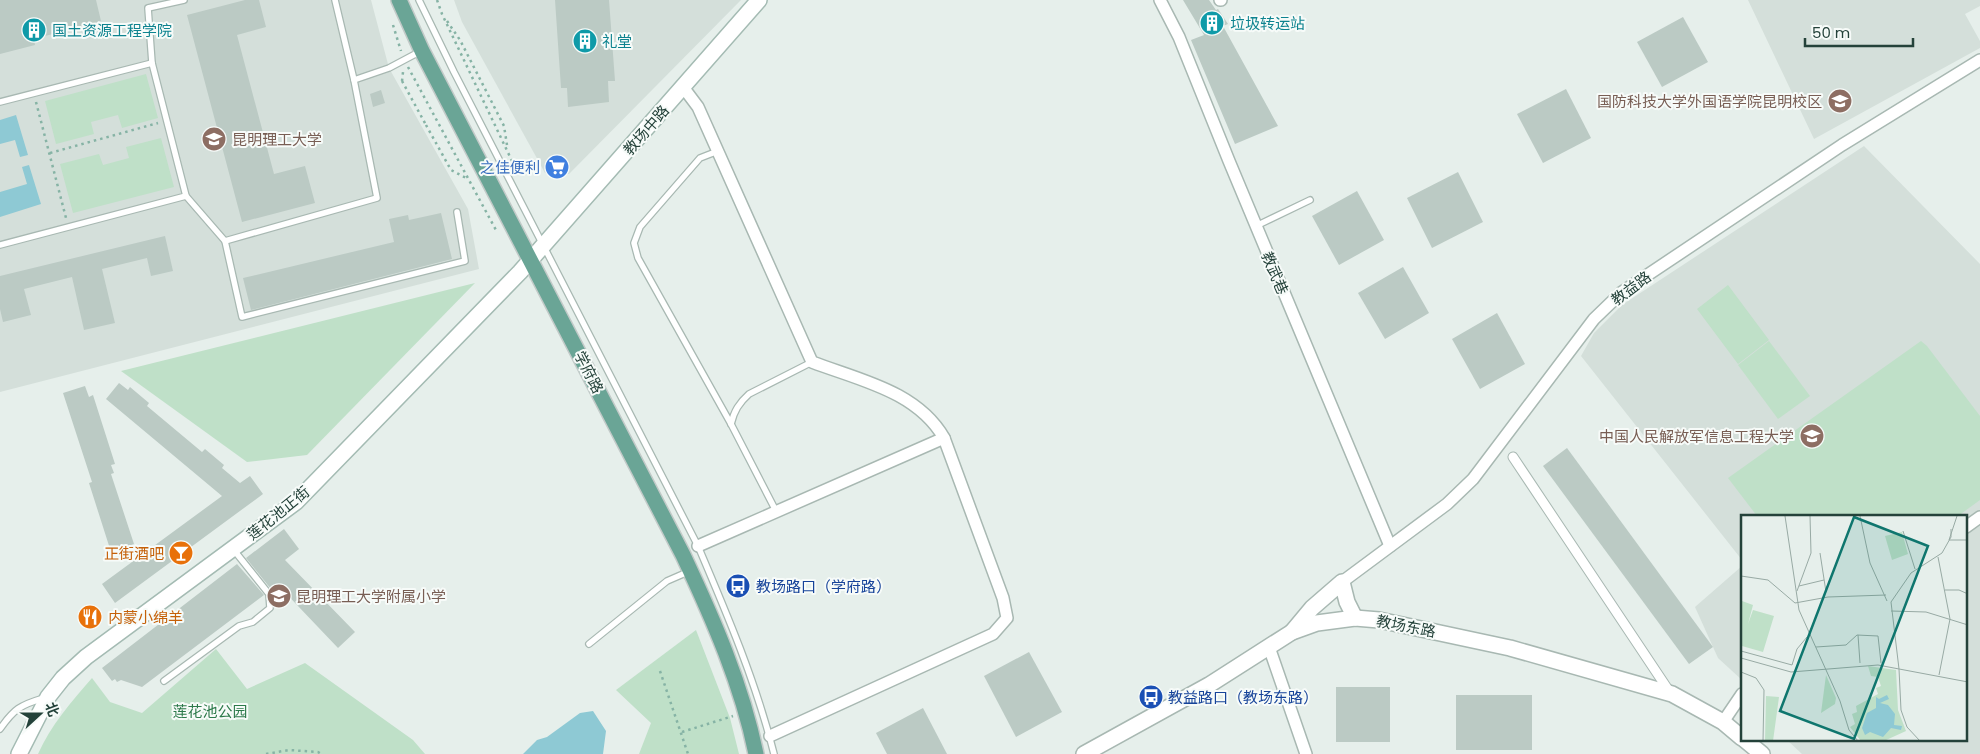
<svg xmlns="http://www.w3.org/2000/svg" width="1980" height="754" viewBox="0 0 1980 754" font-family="Poppins,'Noto Sans SC',sans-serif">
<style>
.built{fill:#d4dfda}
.green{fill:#bfe0c8}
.water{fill:#8ec9d4}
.building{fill:#bbcac4}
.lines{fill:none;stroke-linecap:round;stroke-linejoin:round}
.service-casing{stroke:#a8b8b2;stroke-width:8}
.pedestrian-casing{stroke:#a8b8b2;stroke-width:11}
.minor-casing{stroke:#a8b8b2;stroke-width:14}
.tertiary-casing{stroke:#a8b8b2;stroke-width:18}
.secondary-casing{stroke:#a4bbb3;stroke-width:18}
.primary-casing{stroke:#c2cac8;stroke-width:18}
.path{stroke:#86b3a5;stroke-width:2.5;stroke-dasharray:2.5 4;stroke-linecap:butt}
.service{stroke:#fff;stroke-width:5.5}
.pedestrian{stroke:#fff;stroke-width:9}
.minor{stroke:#fff;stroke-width:11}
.tertiary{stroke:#fff;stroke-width:15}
.secondary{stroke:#fff;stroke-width:15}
.primary{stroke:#6aa596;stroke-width:15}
.path-bridge{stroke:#86b3a5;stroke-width:2.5;stroke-dasharray:2.5 4;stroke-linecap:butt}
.labels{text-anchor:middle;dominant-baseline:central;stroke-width:4;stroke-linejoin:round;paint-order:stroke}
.culture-label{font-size:15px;fill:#0d838f;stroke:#f7fbf9;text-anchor:start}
.education-label{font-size:15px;fill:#785e54;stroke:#f7fbf9;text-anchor:end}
.street-label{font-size:15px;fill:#24423a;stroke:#f7fbf9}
.shop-label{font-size:15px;fill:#366cbe;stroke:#f7fbf9;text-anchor:end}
.food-label{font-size:15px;fill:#c56008;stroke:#f7fbf9;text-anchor:end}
.transit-label{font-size:15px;fill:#164399;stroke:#f7fbf9;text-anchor:start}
.park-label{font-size:15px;fill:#2d7a4b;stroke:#f7fbf9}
.inset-road{fill:none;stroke:#98aaa4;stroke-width:1}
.view{fill:#0f766e;fill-opacity:0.15;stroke:#0f766e;stroke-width:2.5}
.inset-edge{fill:none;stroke:#24423a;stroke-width:2.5}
</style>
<rect width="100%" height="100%" fill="#e6efeb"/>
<g class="built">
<path d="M0,0h371l18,68 79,141 11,60 -479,123z"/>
<path d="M454,0h287l-172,174 -24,-1 -83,-151z"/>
<path d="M1748,0h232v6l-15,8 15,27v7l-166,91z"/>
<path d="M1864,146l116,118v490h-178l-15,-14h179v-224h-224v44l-161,-204 13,-23 28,-28z"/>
<path d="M1742,566v114l-24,-22 -23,-51z"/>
</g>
<g class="green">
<path d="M146,74l12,44 -36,10 -4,-13 -27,7 3,12 -38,10 -11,-43z"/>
<path d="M161,138l13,49 -101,26 -13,-49 39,-10 4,11 26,-7 -3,-11z"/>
<path d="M475,283l-168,172 -60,7 -126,-91z"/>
<path d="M1728,285l41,55 -31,24 -41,-55z"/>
<path d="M1769,341l41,55 -32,23 -40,-54z"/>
<path d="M1921,341l6,5 53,70v84l-22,16h-201l-29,-38z"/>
<path d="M696,630l34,88 9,36h-100l12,-31 -35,-33z"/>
<path d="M216,649l31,40 58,-26 108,77 12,14h-387c13,-29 33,-52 54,-76l18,24 32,11z"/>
</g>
<g class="water">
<path d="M16,115l12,40 -8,2 -5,-17 -15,4v-24z"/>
<path d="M29,165l12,39 -41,13v-25l27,-8 -5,-17z"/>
<path d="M593,711l13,20 -3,23h-80l14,-14 10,-3 33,-24z"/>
</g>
<g class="building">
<path d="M0,0h96l5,21 -67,18 1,6 -35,9z"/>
<path d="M245,0h14l7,27 -29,8 37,139 31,-8 10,37 -73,19 -55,-207z"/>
<path d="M555,0h54l6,81h-7l1,21 -41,5 -1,-19h-6z"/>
<path d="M1183,0h26l7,10 2,-1 10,15 -5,2 55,100 -43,18 -44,-104 13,-5z"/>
<path d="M1683,17l25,45 -46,25 -25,-45z"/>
<path d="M1566,89l25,49 -48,25 -26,-49z"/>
<path d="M381,90l4,13 -12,4 -3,-13z"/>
<path d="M1458,172l25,50 -51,26 -25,-50z"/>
<path d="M1357,191l27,49 -45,25 -27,-49z"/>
<path d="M441,213l11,46 -201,51 -8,-32 151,-36 -5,-23 19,-4 1,5z"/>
<path d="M165,236l8,35 -22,5 -4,-18 -45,11 13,54 -31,7 -12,-53 -48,12 7,26 -28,7 -3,-13v-33z"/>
<path d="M1403,267l26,46 -44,26 -27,-46z"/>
<path d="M1497,313l28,51 -45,25 -28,-50z"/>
<path d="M119,383l9,7 2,-3 19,16 -2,3 55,46 3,-3 19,16 -2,3 18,15 10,-7 13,18 -148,109 -13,-19 120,-88 -116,-97z"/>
<path d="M85,386l4,11 4,-2 22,69 -4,1 3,8 -3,1 23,70 -23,8 -22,-69 3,-1 -29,-89z"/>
<path d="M1567,448l146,199 -24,17 -146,-198z"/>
<path d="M284,529l15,20 -14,11 70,72 -17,16 -61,-64 -6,5 -25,-31z"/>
<path d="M237,564l27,31 -122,92 -21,-7 -4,2 -2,-3 -3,2 -10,-13z"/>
<path d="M1029,652l33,60 -46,25 -32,-61z"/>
<rect x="1336" y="687" width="54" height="55"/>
<rect x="1456" y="695" width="76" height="55"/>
<path d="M923,708l24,46h-60l-11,-21z"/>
</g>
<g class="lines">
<defs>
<g id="service">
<path d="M335,0l19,80"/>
<path d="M419,0l35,72 244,474c29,68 58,136 76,208"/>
<path d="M0,102l152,-39"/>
<path d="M718,151l-18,7 -60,69 -6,16 4,15 93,166 45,87"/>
<path d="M186,196l39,45 152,-43 -23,-118 35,-12 32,-17"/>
<path d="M1256,226l54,-26"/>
<path d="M225,241l17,76 223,-56 -8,-49"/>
<path d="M0,245l186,-49 -34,-133 -4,-55 36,-8"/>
<path d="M731,424c3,-13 8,-21 18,-30l63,-32"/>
<path d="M589,644l78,-63 23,-10"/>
<path d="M164,681l75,-55 14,-4 17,-14 -1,-14 -36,-45"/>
<path d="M0,729c14,-20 20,-24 44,-31"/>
</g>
<path id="pedestrian" d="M1513,457l158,237"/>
<g id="minor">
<path d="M1160,0l19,37 50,124 161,385"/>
<path d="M1220,0h1"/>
<path d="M683,87l15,20 114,255c47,18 105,29 132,76l59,160 4,20 -14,16 -223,102"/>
<path d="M1966,527l14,-10"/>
<path d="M698,546l246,-108"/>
<path d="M1342,582l105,-78 26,-25 121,-160 28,-27 220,-147 138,-85"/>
<path d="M1269,647l37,107"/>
<path d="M1723,722l19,-28"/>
</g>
<g id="tertiary">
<path d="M1292,632l20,-24 30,-26 5,20 8,16"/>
<path d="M1745,740l17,14"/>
<path d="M1084,754l125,-69 83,-53 25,-9 38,-5 24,2 131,28 162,46 51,28 19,16"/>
</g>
<path id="secondary" d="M19,754l29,-57 15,-19 23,-21 210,-155 224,-230 239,-272"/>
<path id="primary" d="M399,0l23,51 261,504c30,64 59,130 73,199"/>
</defs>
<use href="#service" class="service-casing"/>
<use href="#pedestrian" class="pedestrian-casing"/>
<use href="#minor" class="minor-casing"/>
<use href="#tertiary" class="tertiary-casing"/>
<use href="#secondary" class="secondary-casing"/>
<use href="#primary" class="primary-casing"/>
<g class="path">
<path d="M437,0l5,14 70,147"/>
<path d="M447,21l13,19 44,86 3,19"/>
<path d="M393,25l8,26"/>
<path d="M408,67l89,165"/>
<path d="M402,81l1,-9"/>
<path d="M36,102l30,116"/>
<path d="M426,125l25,45 17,9"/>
<path d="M50,153l108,-30"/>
<path d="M660,671l28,83"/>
<path d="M682,732l51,-16"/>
<path d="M266,754l23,-4 29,2 3,2"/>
</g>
<use href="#service" class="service"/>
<use href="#pedestrian" class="pedestrian"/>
<use href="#minor" class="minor"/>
<use href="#tertiary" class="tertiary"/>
<use href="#secondary" class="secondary"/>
<use href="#primary" class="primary"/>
<path class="path-bridge" d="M402,81l24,44"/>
</g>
<defs>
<symbol id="building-disc" viewBox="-11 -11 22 22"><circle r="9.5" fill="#0f9aa8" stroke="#f7fbf9"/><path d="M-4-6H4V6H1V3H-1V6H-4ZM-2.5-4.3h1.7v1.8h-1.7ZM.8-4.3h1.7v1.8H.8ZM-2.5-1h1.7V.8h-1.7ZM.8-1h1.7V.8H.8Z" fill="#fff"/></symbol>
<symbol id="university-disc" viewBox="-11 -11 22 22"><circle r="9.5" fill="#8d6e63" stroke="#f7fbf9"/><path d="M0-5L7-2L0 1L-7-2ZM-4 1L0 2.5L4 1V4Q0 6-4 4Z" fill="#fff"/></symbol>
<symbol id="supermarket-disc" viewBox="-11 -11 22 22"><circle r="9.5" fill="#3f7fe0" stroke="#f7fbf9"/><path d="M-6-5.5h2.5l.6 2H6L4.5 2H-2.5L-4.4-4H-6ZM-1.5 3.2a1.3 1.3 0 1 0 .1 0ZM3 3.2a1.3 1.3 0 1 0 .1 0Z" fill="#fff"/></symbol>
<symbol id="bar-disc" viewBox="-11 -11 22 22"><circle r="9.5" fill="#e8710a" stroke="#f7fbf9"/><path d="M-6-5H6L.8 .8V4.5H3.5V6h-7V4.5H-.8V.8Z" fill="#fff"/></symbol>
<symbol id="bus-disc" viewBox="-11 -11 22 22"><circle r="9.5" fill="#1a4fb4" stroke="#f7fbf9"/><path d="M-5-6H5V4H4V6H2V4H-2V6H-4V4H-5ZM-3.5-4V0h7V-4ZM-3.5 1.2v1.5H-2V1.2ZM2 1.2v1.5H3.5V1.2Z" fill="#fff"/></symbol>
<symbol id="school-disc" viewBox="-11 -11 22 22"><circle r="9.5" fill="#8d6e63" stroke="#f7fbf9"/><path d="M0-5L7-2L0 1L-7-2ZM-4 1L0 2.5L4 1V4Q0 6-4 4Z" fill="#fff"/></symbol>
<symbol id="restaurant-disc" viewBox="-11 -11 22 22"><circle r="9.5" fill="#e8710a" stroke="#f7fbf9"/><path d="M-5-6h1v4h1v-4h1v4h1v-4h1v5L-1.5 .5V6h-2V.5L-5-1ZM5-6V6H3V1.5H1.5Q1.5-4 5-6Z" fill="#fff"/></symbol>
</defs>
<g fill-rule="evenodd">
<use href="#building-disc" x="1198" y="9" width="28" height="28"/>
<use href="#building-disc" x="20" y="16" width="28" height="28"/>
<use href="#building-disc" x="571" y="27" width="28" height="28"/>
<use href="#university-disc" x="1826" y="87" width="28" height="28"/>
<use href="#university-disc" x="200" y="125" width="28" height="28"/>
<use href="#supermarket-disc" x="543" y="153" width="28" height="28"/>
<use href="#university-disc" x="1798" y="422" width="28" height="28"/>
<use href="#bar-disc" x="167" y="539" width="28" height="28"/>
<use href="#bus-disc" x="724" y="572" width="28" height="28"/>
<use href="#school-disc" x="265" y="582" width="28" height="28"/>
<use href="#restaurant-disc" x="76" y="603" width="28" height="28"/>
<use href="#bus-disc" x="1137" y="683" width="28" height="28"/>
</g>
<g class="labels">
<g class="culture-label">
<text x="1230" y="23">垃圾转运站</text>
<text x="52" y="30">国土资源工程学院</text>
<text x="602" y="41">礼堂</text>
</g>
<g class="education-label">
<text x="1822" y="101">国防科技大学外国语学院昆明校区</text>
<text x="232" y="139" text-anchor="start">昆明理工大学</text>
<text x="1794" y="436">中国人民解放军信息工程大学</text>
<text x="296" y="596" text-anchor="start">昆明理工大学附属小学</text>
</g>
<g class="street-label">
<text transform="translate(646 130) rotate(-49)">教场中路</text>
<text transform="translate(1275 273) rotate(67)">教武巷</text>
<text transform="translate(1631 288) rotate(-37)">教益路</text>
<text transform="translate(589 372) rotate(63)">学府路</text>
<text transform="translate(278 513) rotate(-39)">莲花池正街</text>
<text transform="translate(1406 626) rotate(11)">教场东路</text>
</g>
<g class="shop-label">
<text x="540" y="167">之佳便利</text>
</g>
<g class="food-label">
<text x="164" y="553">正街酒吧</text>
<text x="108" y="617" text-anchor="start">内蒙小绵羊</text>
</g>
<g class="transit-label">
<text x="756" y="586">教场路口（学府路）</text>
<text x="1168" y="697">教益路口（教场东路）</text>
</g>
<g class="park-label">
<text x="210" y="711">莲花池公园</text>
</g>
</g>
<g transform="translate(1741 515)">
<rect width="226" height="226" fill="#e6efeb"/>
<path d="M161,17l6,22 -16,6 -7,-24zM1,86l11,4 -5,19 5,-14 21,6 -11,36 -21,-6 -1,3zM127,151l28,4 2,40 8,21 -22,10h-23l-11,-14 5,-3 -3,-10 5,-2 -1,-6 22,-12 -2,-6 5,-2 -3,-9 -7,-1zM85,160l10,23 -1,6 -14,9zM25,181l13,1 -6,44h-8z" fill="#bfe0c8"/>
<path d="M146,180l2,4 -9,4 8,2 7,9 -1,11 8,1 -1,4 -10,-2 -8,9 -13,-5 -5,3 -3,-7 5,-15 9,-5v-11l3,2z" fill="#8ec9d4"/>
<path class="inset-road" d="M44,1l14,94 41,91 9,29 9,11M119,1l10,47 17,38M162,16l12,38M208,25l8,-24M208,25h19M79,38l6,39M197,42l12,62 -11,56M0,61l27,4 27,23 33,-6 58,-2M58,71l25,-6M204,75h14l9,4M56,76l14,-38 -1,-37M150,96l35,1 42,13M117,120l2,28M75,132l30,-2 11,-10 21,1 3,27M0,136l51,14 5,-16 10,-12M0,143l50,14 87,-7 90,17M158,154l-8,-67 20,-29 31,-20 9,-16v-8M158,154l2,41 6,17 13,14M0,157l15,6 8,12 -1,51"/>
<path class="view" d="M113,2l74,29 -74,193 -74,-28z"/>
<rect width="226" height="226" class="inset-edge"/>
</g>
<g transform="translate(40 714) rotate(69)" stroke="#f7fbf9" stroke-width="4" paint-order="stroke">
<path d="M0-4L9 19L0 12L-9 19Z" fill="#24423a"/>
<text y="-8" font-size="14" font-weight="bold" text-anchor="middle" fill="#24423a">北</text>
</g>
<path d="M1805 38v8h108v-8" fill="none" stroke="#24423a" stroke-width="2.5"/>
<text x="1812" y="38" font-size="15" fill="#24423a" stroke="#f7fbf9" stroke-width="4" paint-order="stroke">50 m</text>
</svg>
